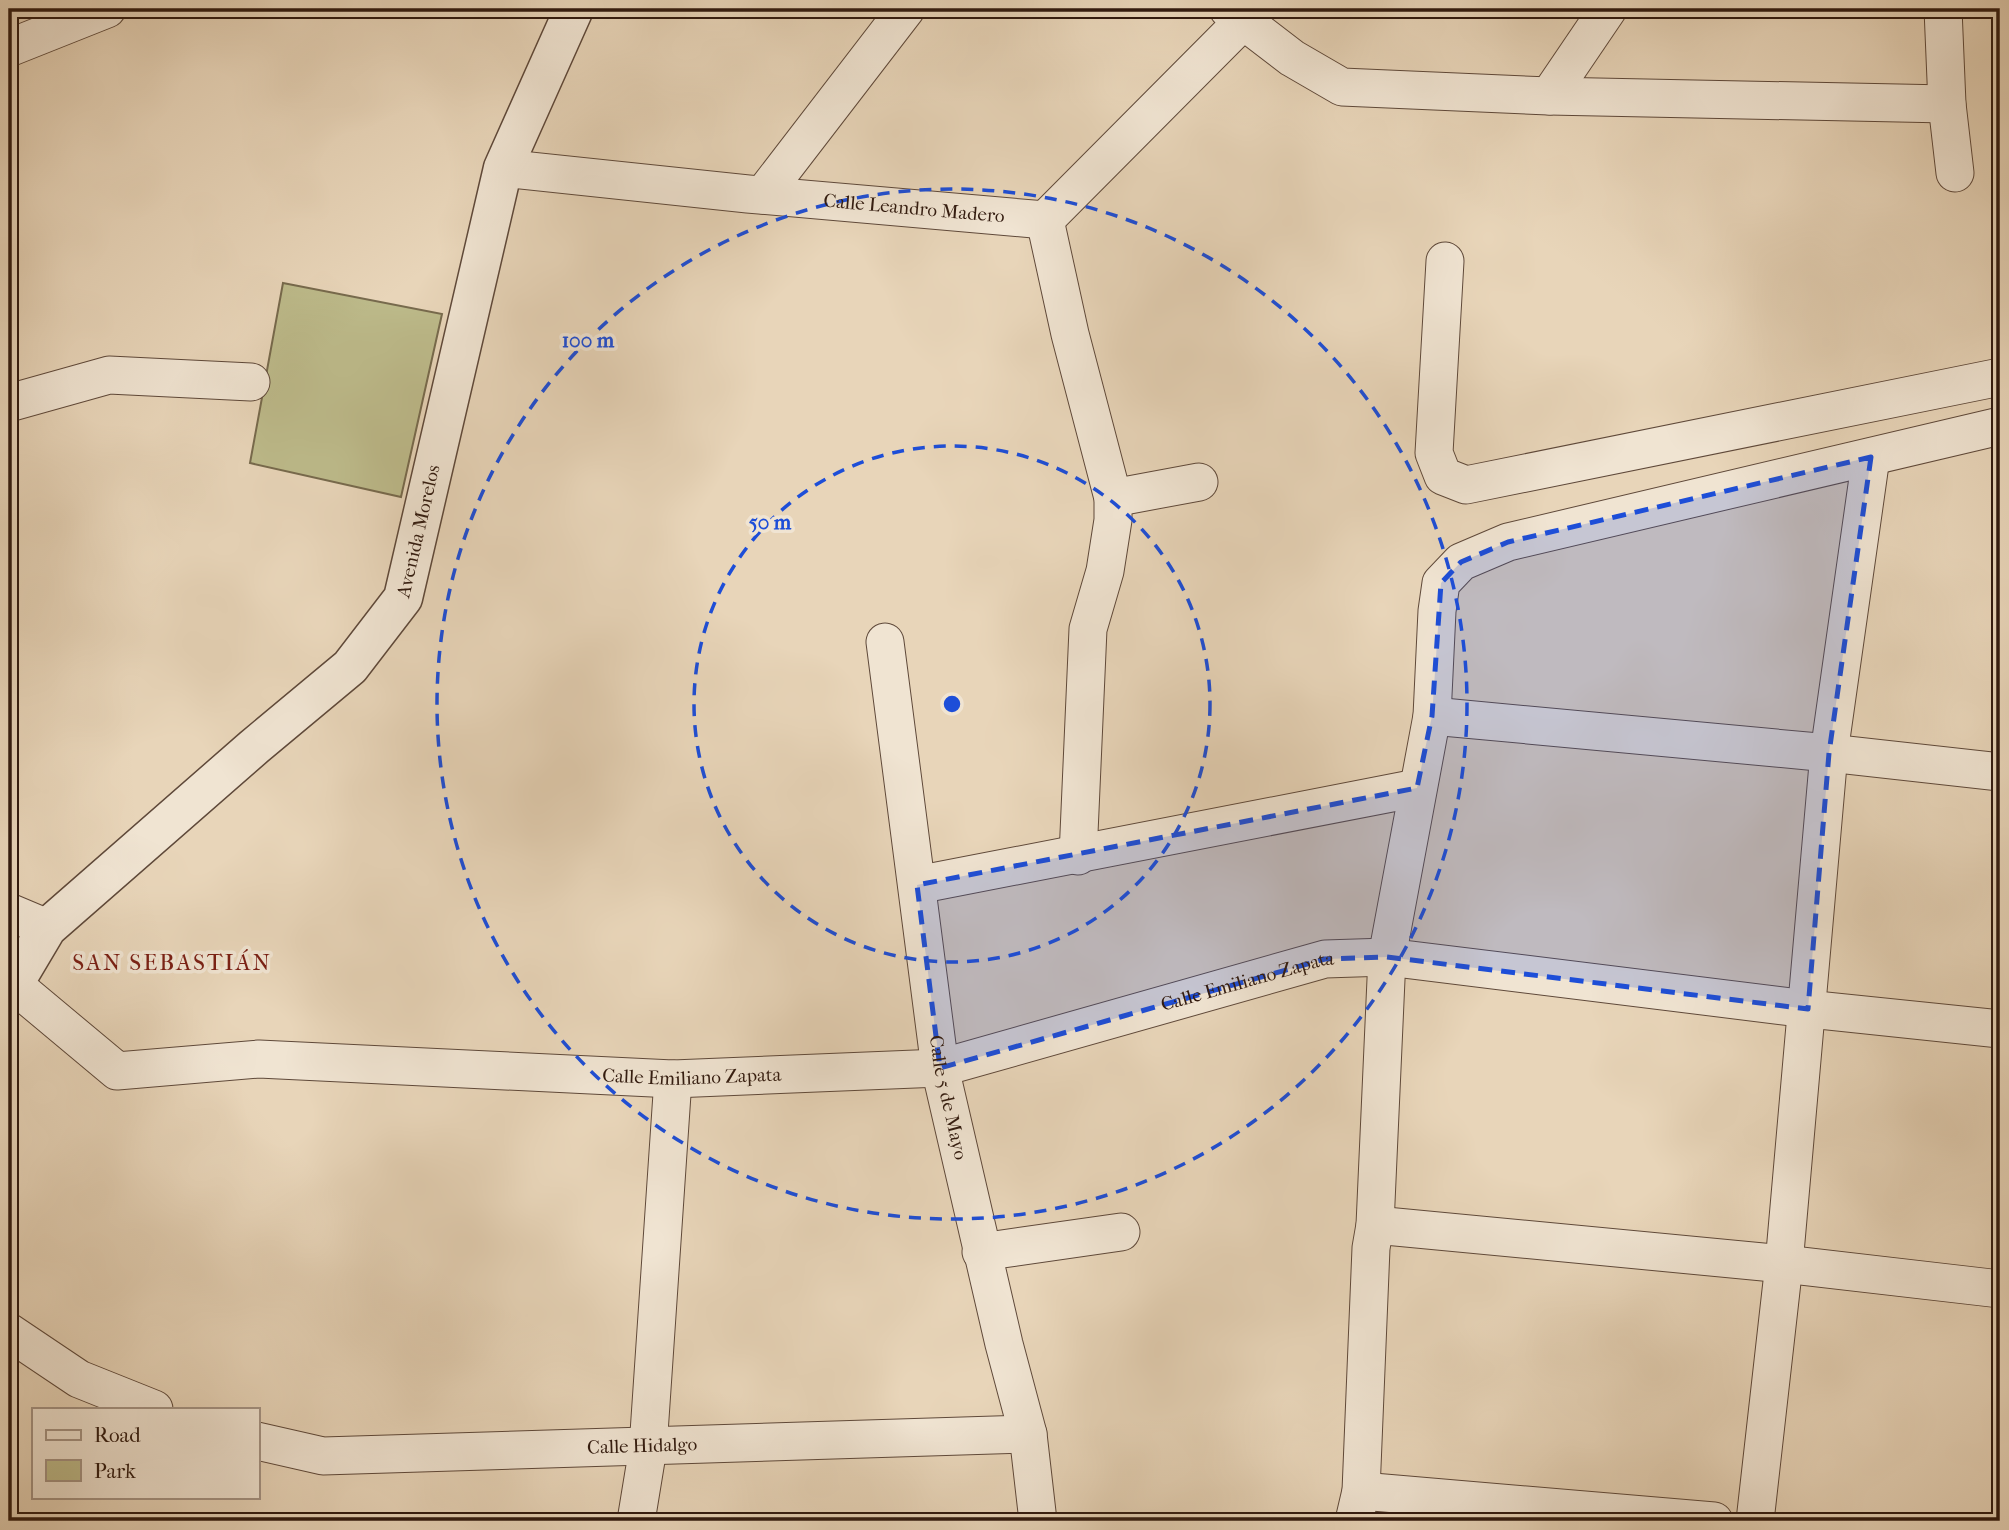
<svg xmlns="http://www.w3.org/2000/svg" width="2009" height="1530" viewBox="0 0 2009 1530" font-family="'IM FELL French Canon',serif">
<style>
.green{fill:#bdbb8b;stroke:#776a4d;stroke-width:2}
.lines{fill:none;stroke-linecap:round;stroke-linejoin:round}
.minor-casing{stroke:#5f493a;stroke-width:39}
.tertiary-casing{stroke:#5f493a;stroke-width:41}
.minor{stroke:#f0e4d2;stroke-width:37}
.tertiary{stroke:#f0e4d2;stroke-width:38}
.marked{fill:#1d4ed8;fill-opacity:0.2;stroke:#1d4ed8;stroke-width:5;stroke-dasharray:14 9;stroke-linejoin:round}
.ring{fill:none;stroke:#1d4ed8;stroke-width:3.5;stroke-dasharray:12 9}
.labels{text-anchor:middle;dominant-baseline:central;stroke-width:7;stroke-linejoin:round;paint-order:stroke}
.street-label{font-size:19px;fill:#311a0f;stroke:#f0e4d2}
.quarter-label{font-size:23px;letter-spacing:2px;fill:#7a1f14;stroke:#f0e4d2}
.centre{fill:#1d4ed8;stroke:#f0e4d2;stroke-width:3.5}
.ring-label{font-size:21px;text-anchor:middle;font-weight:bold;fill:#1d4ed8;stroke:#f0e4d2;stroke-width:7;stroke-linejoin:round;paint-order:stroke}
</style>
<rect width="100%" height="100%" fill="#e8d5b9"/>
<filter id="stains"><feTurbulence type="fractalNoise" baseFrequency=".00286" numOctaves="4"/><feColorMatrix values="0 0 0 0 .2 0 0 0 0 .09 0 0 0 0 .02 0 0 0 .5 -.17"/></filter>
<radialGradient id="worn" r=".72"><stop offset=".6" stop-color="#630" stop-opacity="0"/><stop offset="1" stop-color="#630" stop-opacity=".3"/></radialGradient>
<path class="green" d="M283,283l159,31 -41,183 -151,-34z"/>
<g class="lines">
<defs>
<g id="minor">
<path d="M1228,9l64,49 50,29 207,9 398,8"/>
<path d="M1943,9l4,95 8,69"/>
<path d="M9,48l98,-39"/>
<path d="M1549,96l59,-87"/>
<path id="s1" d="M503,168l245,26 297,26"/>
<path d="M763,195l143,-186"/>
<path d="M1045,220l25,114 43,164v22l-8,51 -17,58 -10,227"/>
<path d="M1045,220l199,-200 9,-11"/>
<path d="M1445,261l-11,192 9,23 23,9 534,-108"/>
<path d="M9,403l100,-28 142,7"/>
<path d="M1113,498l86,-16"/>
<path id="s2" d="M885,642l55,426 64,276 24,90 10,87"/>
<path d="M1432,716l397,37 171,19"/>
<path d="M917,885l500,-97"/>
<path d="M9,912l38,16"/>
<path id="s3" d="M14,985l103,86 142,-12 414,20 267,-11 385,-109 62,-2 421,52 192,20"/>
<path d="M1375,1225l409,39 216,25"/>
<path d="M981,1252l140,-20"/>
<path d="M9,1332l70,47 75,30"/>
<path id="s4" d="M257,1441l66,15 705,-22"/>
<path d="M1361,1491l353,30"/>
<path d="M636,1521l12,-73 25,-369"/>
<path d="M1354,1521l7,-30 10,-243 4,-23 12,-268 45,-241 5,-105 4,-28 20,-21 47,-20 492,-116"/>
<path d="M1755,1521l29,-257 45,-511 42,-296"/>
</g>
<g id="tertiary">
<path id="s5" d="M9,992l38,-64 207,-181 96,-80 53,-69 100,-430 71,-159"/>
</g>
</defs>
<use href="#minor" class="minor-casing"/>
<use href="#tertiary" class="tertiary-casing"/>
<use href="#minor" class="minor"/>
<use href="#tertiary" class="tertiary"/>
</g>
<path class="marked" d="M1871,457l-42,296 -21,256 -421,-52 -62,2 -385,109 -23,-183 500,-97 15,-72 9,-133 20,-21 47,-20z"/>
<g class="ring">
<circle cx="952" cy="704" r="258"/>
<circle cx="952" cy="704" r="515"/>
</g>
<g class="labels">
<g class="street-label">
<text stroke="none"><textPath href="#s1" startOffset="413">Calle Leandro Madero</textPath></text>
<text stroke="none"><textPath href="#s5" startOffset="630">Avenida Morelos</textPath></text>
<text stroke="none"><textPath href="#s3" startOffset="1278">Calle Emiliano Zapata</textPath></text>
<text stroke="none"><textPath href="#s3" startOffset="710">Calle Emiliano Zapata</textPath></text>
<text stroke="none"><textPath href="#s2" startOffset="460">Calle 5 de Mayo</textPath></text>
<text stroke="none"><textPath href="#s4" startOffset="387">Calle Hidalgo</textPath></text>
</g>
<g class="quarter-label">
<text x="172" y="962">SAN SEBASTIÁN</text>
</g>
</g>
<circle cx="952" cy="704" r="10" class="centre"/>
<g class="ring-label">
<text x="588" y="347">100 m</text>
<text x="770" y="529">50 m</text>
</g>
<rect width="2009" height="1530" fill="none" stroke="#e8d5b9" stroke-width="35"/>
<rect x="10" y="10" width="1988" height="1509" fill="none" stroke="#311a0f" stroke-width="3.5"/>
<rect x="18" y="18" width="1974" height="1495" fill="none" stroke="#311a0f" stroke-width="2"/>
<rect x="32" y="1408" width="228" height="91" fill="#f0e4d2" stroke="#a49384" stroke-width="2"/>
<rect x="46" y="1430" width="35" height="10" fill="#f0e4d2" stroke="#a49384" stroke-width="2"/>
<text x="94" y="1442" font-size="21" fill="#311a0f">Road</text>
<rect x="46" y="1460" width="35" height="21" fill="#bdbb8b" stroke="#a49384" stroke-width="2"/>
<text x="94" y="1478" font-size="21" fill="#311a0f">Park</text>
<rect width="100%" height="100%" filter="url(#stains)"/>
<rect width="100%" height="100%" fill="url(#worn)"/>
</svg>
